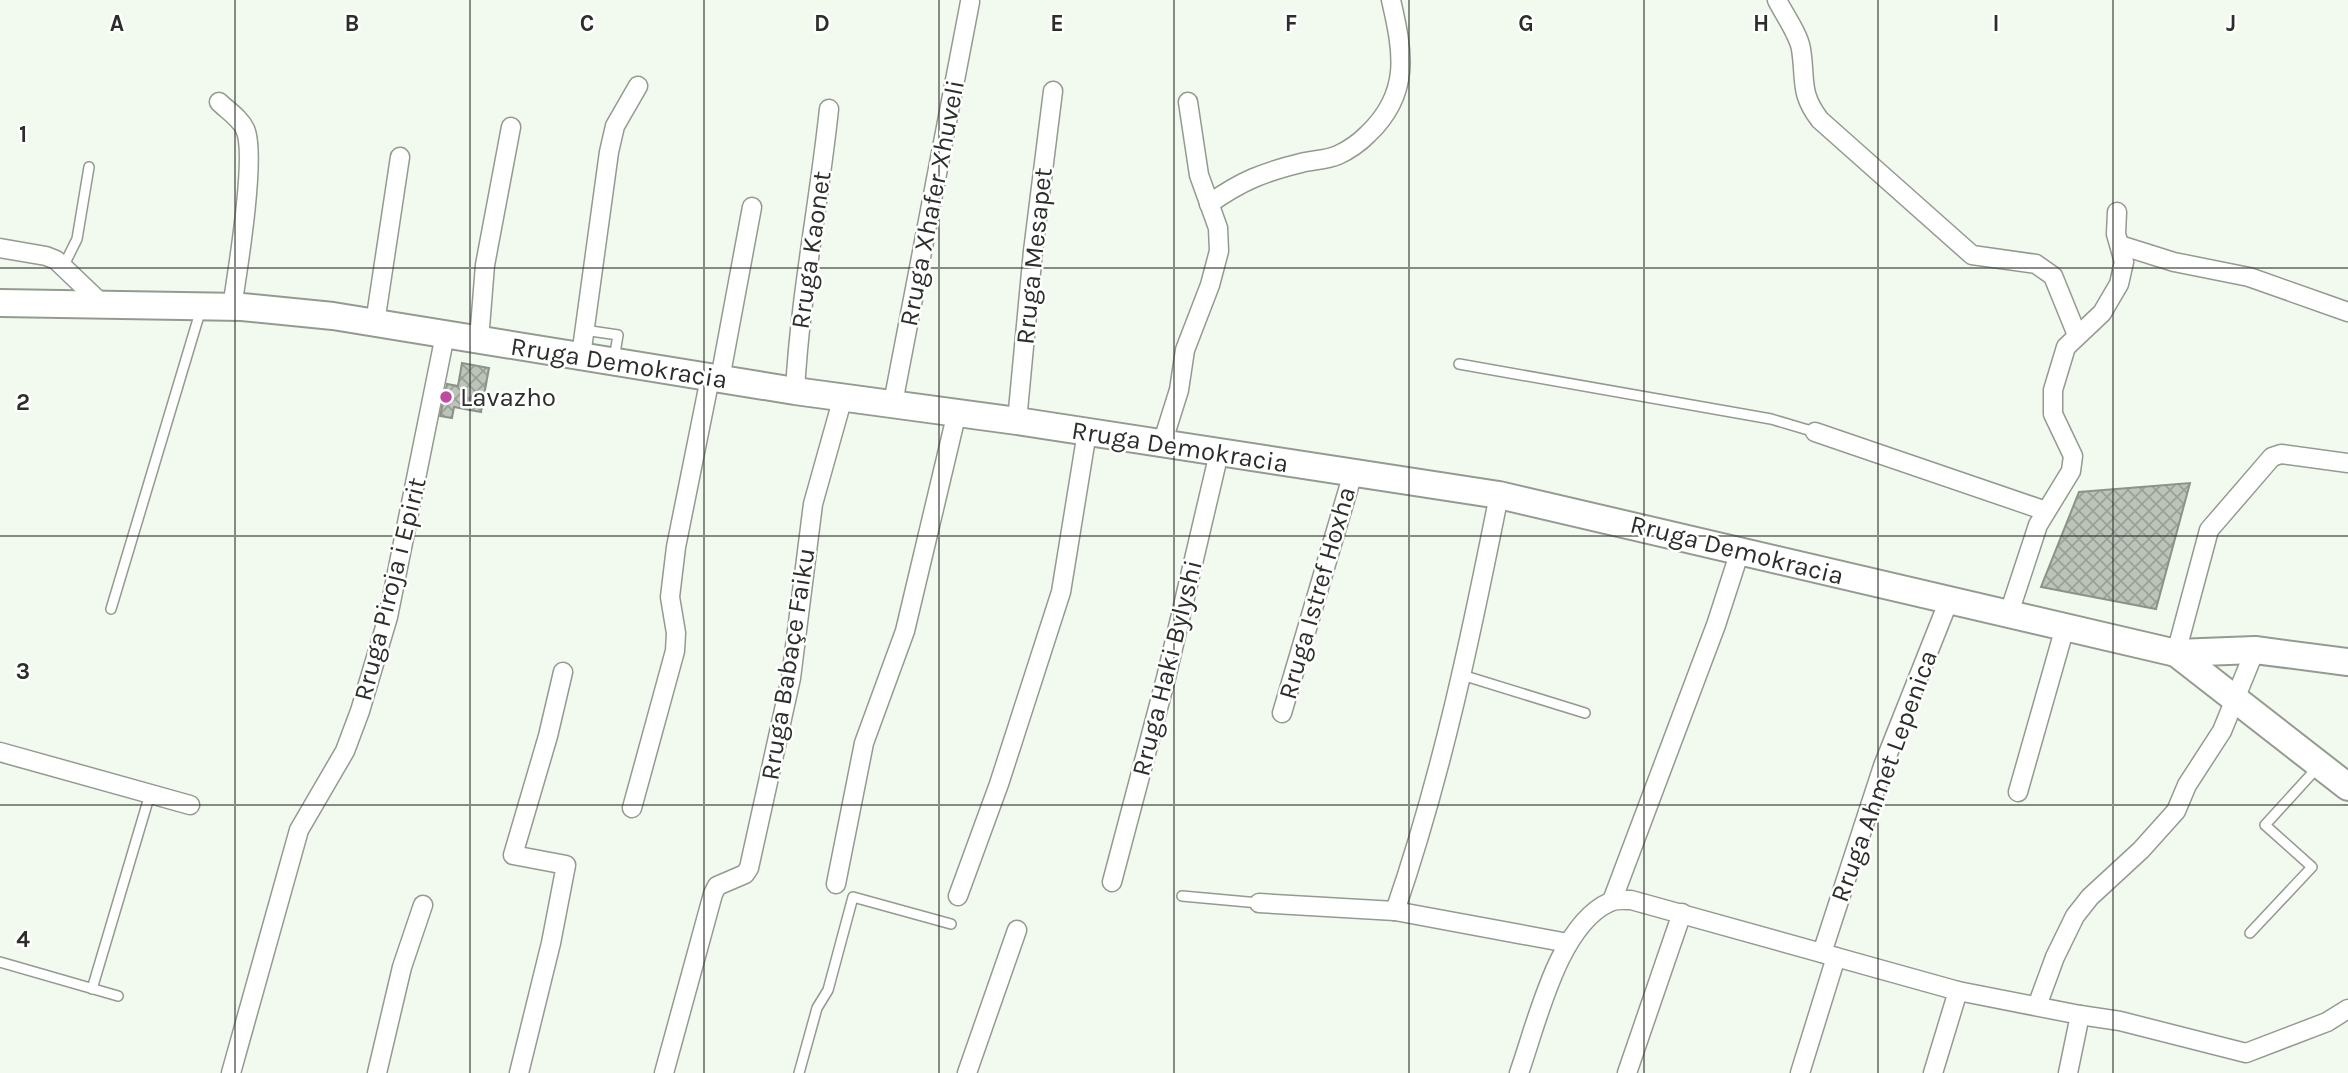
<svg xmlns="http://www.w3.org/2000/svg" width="2348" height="1073" viewBox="0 0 2348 1073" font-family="Karla,sans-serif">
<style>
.building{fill:url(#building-cross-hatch);stroke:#8b9288;stroke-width:2}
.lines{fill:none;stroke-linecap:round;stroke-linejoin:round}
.service-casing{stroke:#939b91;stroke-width:12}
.minor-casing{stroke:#939b91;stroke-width:21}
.secondary-casing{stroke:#939b91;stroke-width:30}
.service{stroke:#fff;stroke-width:9}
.minor{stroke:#fff;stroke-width:18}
.secondary{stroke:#fff;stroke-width:26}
.grid{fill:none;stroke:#2b2e2a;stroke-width:2;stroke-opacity:0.55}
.poi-dot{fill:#be4aa3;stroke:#fff;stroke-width:2.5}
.labels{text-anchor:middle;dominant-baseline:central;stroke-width:5;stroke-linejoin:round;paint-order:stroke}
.street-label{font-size:26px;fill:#2b2e2a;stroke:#fff}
.poi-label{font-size:26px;fill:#2b2e2a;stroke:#fff;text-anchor:start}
.grid-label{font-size:23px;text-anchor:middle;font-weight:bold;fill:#2b2e2a;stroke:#fff;stroke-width:5;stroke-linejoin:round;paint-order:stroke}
</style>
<defs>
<pattern id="building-cross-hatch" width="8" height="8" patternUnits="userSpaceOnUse" patternTransform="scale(1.75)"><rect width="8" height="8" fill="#bcc4ba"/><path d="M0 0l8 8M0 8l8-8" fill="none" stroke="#99a097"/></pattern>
</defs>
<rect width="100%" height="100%" fill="#f2faf0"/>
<g class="building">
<path d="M462,363l27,5 -8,44 -27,-5 -2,11 -12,-2 7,-32 11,2z"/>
<path d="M2190,483l-34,126 -115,-22 38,-95z"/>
</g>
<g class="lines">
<defs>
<g id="service">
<path d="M63,267l14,-28 12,-72"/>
<path d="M584,330l34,5 -4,24"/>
<path d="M1459,364l312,55 44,13"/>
<path d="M111,609l90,-300"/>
<path d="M1462,675l123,38"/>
<path d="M1182,896l77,7"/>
<path d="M2250,933l62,-66 -47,-42 52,-57"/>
<path d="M0,962l118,34"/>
<path d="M92,989l58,-195"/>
<path d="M799,1073l18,-65 11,-18 25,-93 98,27"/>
</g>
<g id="minor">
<path d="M1777,0c7,14 22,35 24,49 5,31 -2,44 19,71l152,135 64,9 17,12 24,59"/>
<path d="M219,102c8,8 21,16 26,27 12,25 -8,146 -13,178"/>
<path d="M1209,204c32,-23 55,-32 92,-41 12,-3 26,-3 37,-8 11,-5 22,-13 30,-21 43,-41 35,-82 23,-134"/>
<path d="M2120,245l54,17 75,15 99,35"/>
<path d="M0,248l46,8 10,4 46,44"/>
<path d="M375,323l25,-166"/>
<path d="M479,340l6,-75 26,-138"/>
<path d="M581,356l28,-204 6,-26 23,-40"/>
<path d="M720,379l32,-172"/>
<path d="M795,391c5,-95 24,-187 34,-282"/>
<path d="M893,403l77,-401"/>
<path d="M1017,421l16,-170 20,-160"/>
<path d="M1815,432l231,79"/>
<path d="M1162,444l17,-54 6,-40 25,-65 9,-34 -1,-23 -19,-53 -11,-73"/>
<path d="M2009,613l29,-88 33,-54 2,-15 -20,-42v-24l13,-43 36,-34 17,-29 5,-22 -8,-28 1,-22"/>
<path d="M2176,653l33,-123 63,-73 9,-3 67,9"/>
<path d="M1282,713l71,-240"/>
<path d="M0,752l190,53"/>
<path d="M2018,792l47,-165"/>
<path d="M632,808l43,-157 1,-18 -6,-36 6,-50 34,-169"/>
<path d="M1112,882l54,-204 53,-225"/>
<path d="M836,884l28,-141 41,-112 52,-219"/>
<path d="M958,896l41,-112 62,-192 26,-160"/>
<path d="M1612,901l104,-276 24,-74"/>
<path d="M1259,903l136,8 173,32"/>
<path d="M1395,911c47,-136 76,-275 104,-416"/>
<path d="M1822,953l61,-187 66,-166"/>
<path d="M2037,1006l18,-49 20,-41 15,-19 51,-47 35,-39 11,-26 35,-54 33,-81"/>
<path d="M2080,1015l40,6 126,32 81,-31 21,-13"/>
<path d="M231,1073l68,-243 46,-79 15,-40 28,-94 57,-282"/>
<path d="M377,1073l25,-106 21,-62"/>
<path d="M519,1073l32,-130 15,-78 -53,-10 35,-119 15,-64"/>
<path d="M664,1073l49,-179 4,-8 28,-12 4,-6 42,-190 22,-174 30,-107"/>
<path d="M967,1073l50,-143"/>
<path d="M1519,1073c18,-50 39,-148 91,-171 6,-3 14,-2 21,-2l327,91 122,24 -12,58"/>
<path d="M1627,1073l55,-160"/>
<path d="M1800,1073l36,-116"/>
<path d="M1933,1073l25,-82"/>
</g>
<g id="secondary">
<path d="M0,303l242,4 91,9 462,75 222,30 482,74 677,158 79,-3 93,12"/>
<path d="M2176,653l172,134"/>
</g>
</defs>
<use href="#service" class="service-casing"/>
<use href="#minor" class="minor-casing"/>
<use href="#secondary" class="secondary-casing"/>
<use href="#service" class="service"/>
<use href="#minor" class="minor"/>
<use href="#secondary" class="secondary"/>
</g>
<path class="grid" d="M235,0v1073M470,0v1073M704,0v1073M939,0v1073M1174,0v1073M1409,0v1073M1644,0v1073M1878,0v1073M2113,0v1073M0,268h2348M0,536h2348M0,805h2348"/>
<circle class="poi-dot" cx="446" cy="397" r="7"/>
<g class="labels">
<g class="street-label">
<text transform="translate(932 203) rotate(-79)">Rruga Xhafer Xhuveli</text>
<text transform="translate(811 250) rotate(-82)">Rruga Kaonet</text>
<text transform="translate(1034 256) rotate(-84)">Rruga Mesapet</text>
<text transform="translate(619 363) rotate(9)">Rruga Demokracia</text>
<text transform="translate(1180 447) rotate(9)">Rruga Demokracia</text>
<text transform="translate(1737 550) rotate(14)">Rruga Demokracia</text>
<text transform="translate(390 589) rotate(-76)">Rruga Piroja i Epirit</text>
<text transform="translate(1317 593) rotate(-74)">Rruga Istref Hoxha</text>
<text transform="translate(788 664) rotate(-81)">Rruga Babaçe Faiku</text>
<text transform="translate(1167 668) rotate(-76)">Rruga Haki Bylyshi</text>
<text transform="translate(1884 776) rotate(-70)">Rruga Ahmet Lepenica</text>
</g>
<g class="poi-label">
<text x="460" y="397">Lavazho</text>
</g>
</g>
<g class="grid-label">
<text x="117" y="31">A</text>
<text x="352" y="31">B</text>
<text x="587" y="31">C</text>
<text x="822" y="31">D</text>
<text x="1057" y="31">E</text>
<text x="1291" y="31">F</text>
<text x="1526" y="31">G</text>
<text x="1761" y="31">H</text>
<text x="1996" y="31">I</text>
<text x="2231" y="31">J</text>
<text x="23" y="142">1</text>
<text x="23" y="410">2</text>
<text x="23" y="679">3</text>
<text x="23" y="947">4</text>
</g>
</svg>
